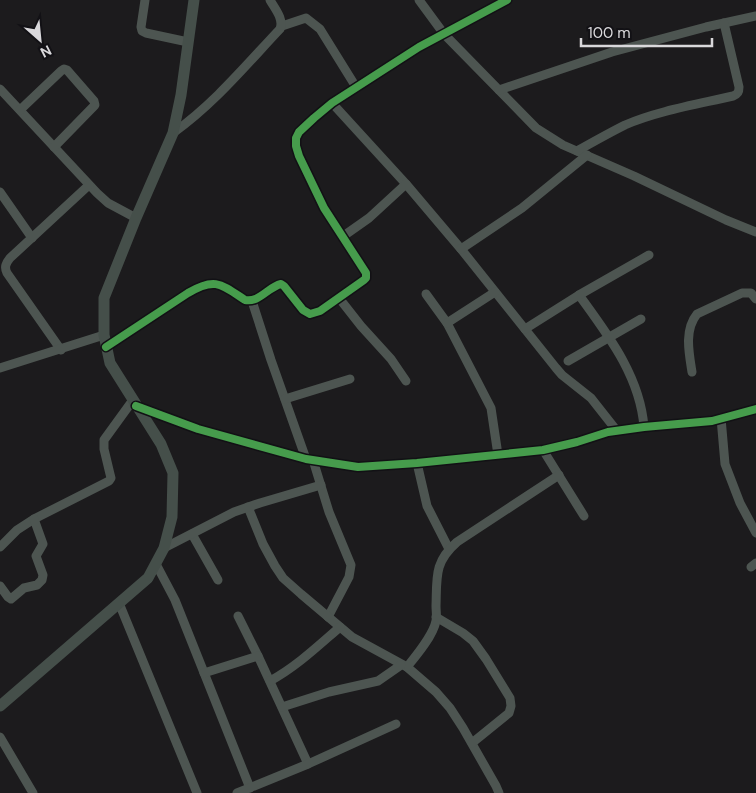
<svg xmlns="http://www.w3.org/2000/svg" width="756" height="793" viewBox="0 0 756 793" font-family="'DM Sans',sans-serif">
<style>
.lines{fill:none;stroke-linecap:round;stroke-linejoin:round}
.minor{stroke:#4d5551;stroke-width:9}
.secondary{stroke:#454f4a;stroke-width:11}
.cycleway-casing{stroke:#121115;stroke-width:11}
.cycleway{stroke:#469c4c;stroke-width:8}
</style>
<rect width="100%" height="100%" fill="#1c1b1d"/>
<g class="lines">
<g class="minor">
<path d="M145,0l-4,27 1,4 4,2 42,9"/>
<path d="M419,0l25,34 92,94 27,17 71,31 92,44 30,12"/>
<path d="M282,26l24,-8 14,11 36,58"/>
<path d="M0,89l97,104 11,10 28,15"/>
<path d="M499,90l113,-38 94,-25 50,-11"/>
<path d="M332,103l74,81 55,65 95,119 6,7 29,23 26,33"/>
<path d="M20,110l41,-39 3,-2 3,1 27,31 1,4 -41,42"/>
<path d="M173,133c41,-29 73,-68 107,-104 4,-10 -5,-20 -10,-29"/>
<path d="M577,151c16,-9 32,-18 48,-26 32,-14 74,-21 108,-29 5,-2 6,-4 6,-9l-15,-64"/>
<path d="M0,192l32,46"/>
<path d="M342,237l27,-19 37,-34"/>
<path d="M461,249l61,-41 65,-53"/>
<path d="M426,294l21,29 44,85 7,47"/>
<path d="M579,295c29,40 61,81 65,132"/>
<path d="M339,298l22,28 30,33 15,22"/>
<path d="M252,301l19,59 35,99"/>
<path d="M447,323l48,-31"/>
<path d="M525,329l54,-34 70,-40"/>
<path d="M106,347l82,-54c27,-16 33,-9 57,7 14,3 23,-13 36,-16l3,2 19,24 7,4 10,-3 44,-31 2,-2v-5l-42,-65 -25,-52 -3,-10v-8l3,-6 15,-14 18,-15 87,-56 88,-47"/>
<path d="M61,350l-54,-77c-3,-6 -1,-10 3,-15l79,-73"/>
<path d="M568,361l73,-42"/>
<path d="M0,368l104,-33"/>
<path d="M692,372c-3,-19 -8,-42 5,-58l45,-21h9l5,6"/>
<path d="M285,399l65,-20"/>
<path d="M136,406l62,23 108,30 52,8 59,-4 126,-13 34,-8 31,-10 36,-5 68,-6 44,-12"/>
<path d="M721,418l4,46 15,39 16,30"/>
<path d="M543,450l41,66"/>
<path d="M313,460l16,52 22,53 -2,12 -21,40"/>
<path d="M417,463l10,43 22,43"/>
<path d="M248,507l15,37 12,22 8,12 18,16 51,43 55,30 29,25 14,16 13,20 33,58 3,7"/>
<path d="M192,534l26,46"/>
<path d="M0,547l17,-17 17,-11 75,-38 2,-3 -1,-4 -6,-25v-9l29,-40"/>
<path d="M164,548l70,-36 26,-9 61,-18"/>
<path d="M156,564l19,36 75,188"/>
<path d="M751,567l5,-4"/>
<path d="M0,586l8,11 3,2 13,-11 13,-3 5,-5 1,-5 -7,-19 7,-12 -9,-25"/>
<path d="M119,603l78,190"/>
<path d="M238,616l20,40 50,108"/>
<path d="M436,617l27,16 10,8 13,18 24,39 1,8 -2,7 -37,30"/>
<path d="M407,667c9,-11 26,-31 29,-46 1,-5 0,-10 0,-15 1,-29 -2,-44 21,-64l102,-67"/>
<path d="M204,673l54,-17"/>
<path d="M270,681c26,-14 48,-35 70,-54"/>
<path d="M282,707l47,-15 49,-11 23,-16"/>
<path d="M0,737l33,56"/>
<path d="M237,793l71,-29 88,-40"/>
</g>
<path class="secondary" d="M0,706l148,-128 16,-30 8,-31 1,-44 -12,-29 -51,-81 -6,-28v-37l32,-80 37,-85 8,-38 13,-95"/>
<defs>
<g id="cycleway">
<path d="M106,347l82,-54c27,-16 33,-9 57,7 14,3 23,-13 36,-16l3,2 19,24 7,4 10,-3 44,-31 2,-2v-5l-42,-65 -25,-52 -3,-10v-8l3,-6 15,-14 18,-15 87,-56 88,-47"/>
<path d="M136,406l62,23 108,30 52,8 59,-4 126,-13 34,-8 31,-10 36,-5 68,-6 44,-12"/>
</g>
</defs>
<use href="#cycleway" class="cycleway-casing"/>
<use href="#cycleway" class="cycleway"/>
</g>
<g transform="translate(40 40) rotate(153)" stroke="#121115" stroke-width="4" paint-order="stroke">
<path d="M0-4L9 19L0 12L-9 19Z" fill="#d9d8db"/>
<text y="-8" font-size="14" font-weight="bold" text-anchor="middle" fill="#d9d8db">N</text>
</g>
<path d="M581 38v8h131v-8" fill="none" stroke="#d9d8db" stroke-width="2.5"/>
<text x="588" y="38" font-size="15" fill="#d9d8db" stroke="#121115" stroke-width="4" paint-order="stroke">100 m</text>
</svg>
